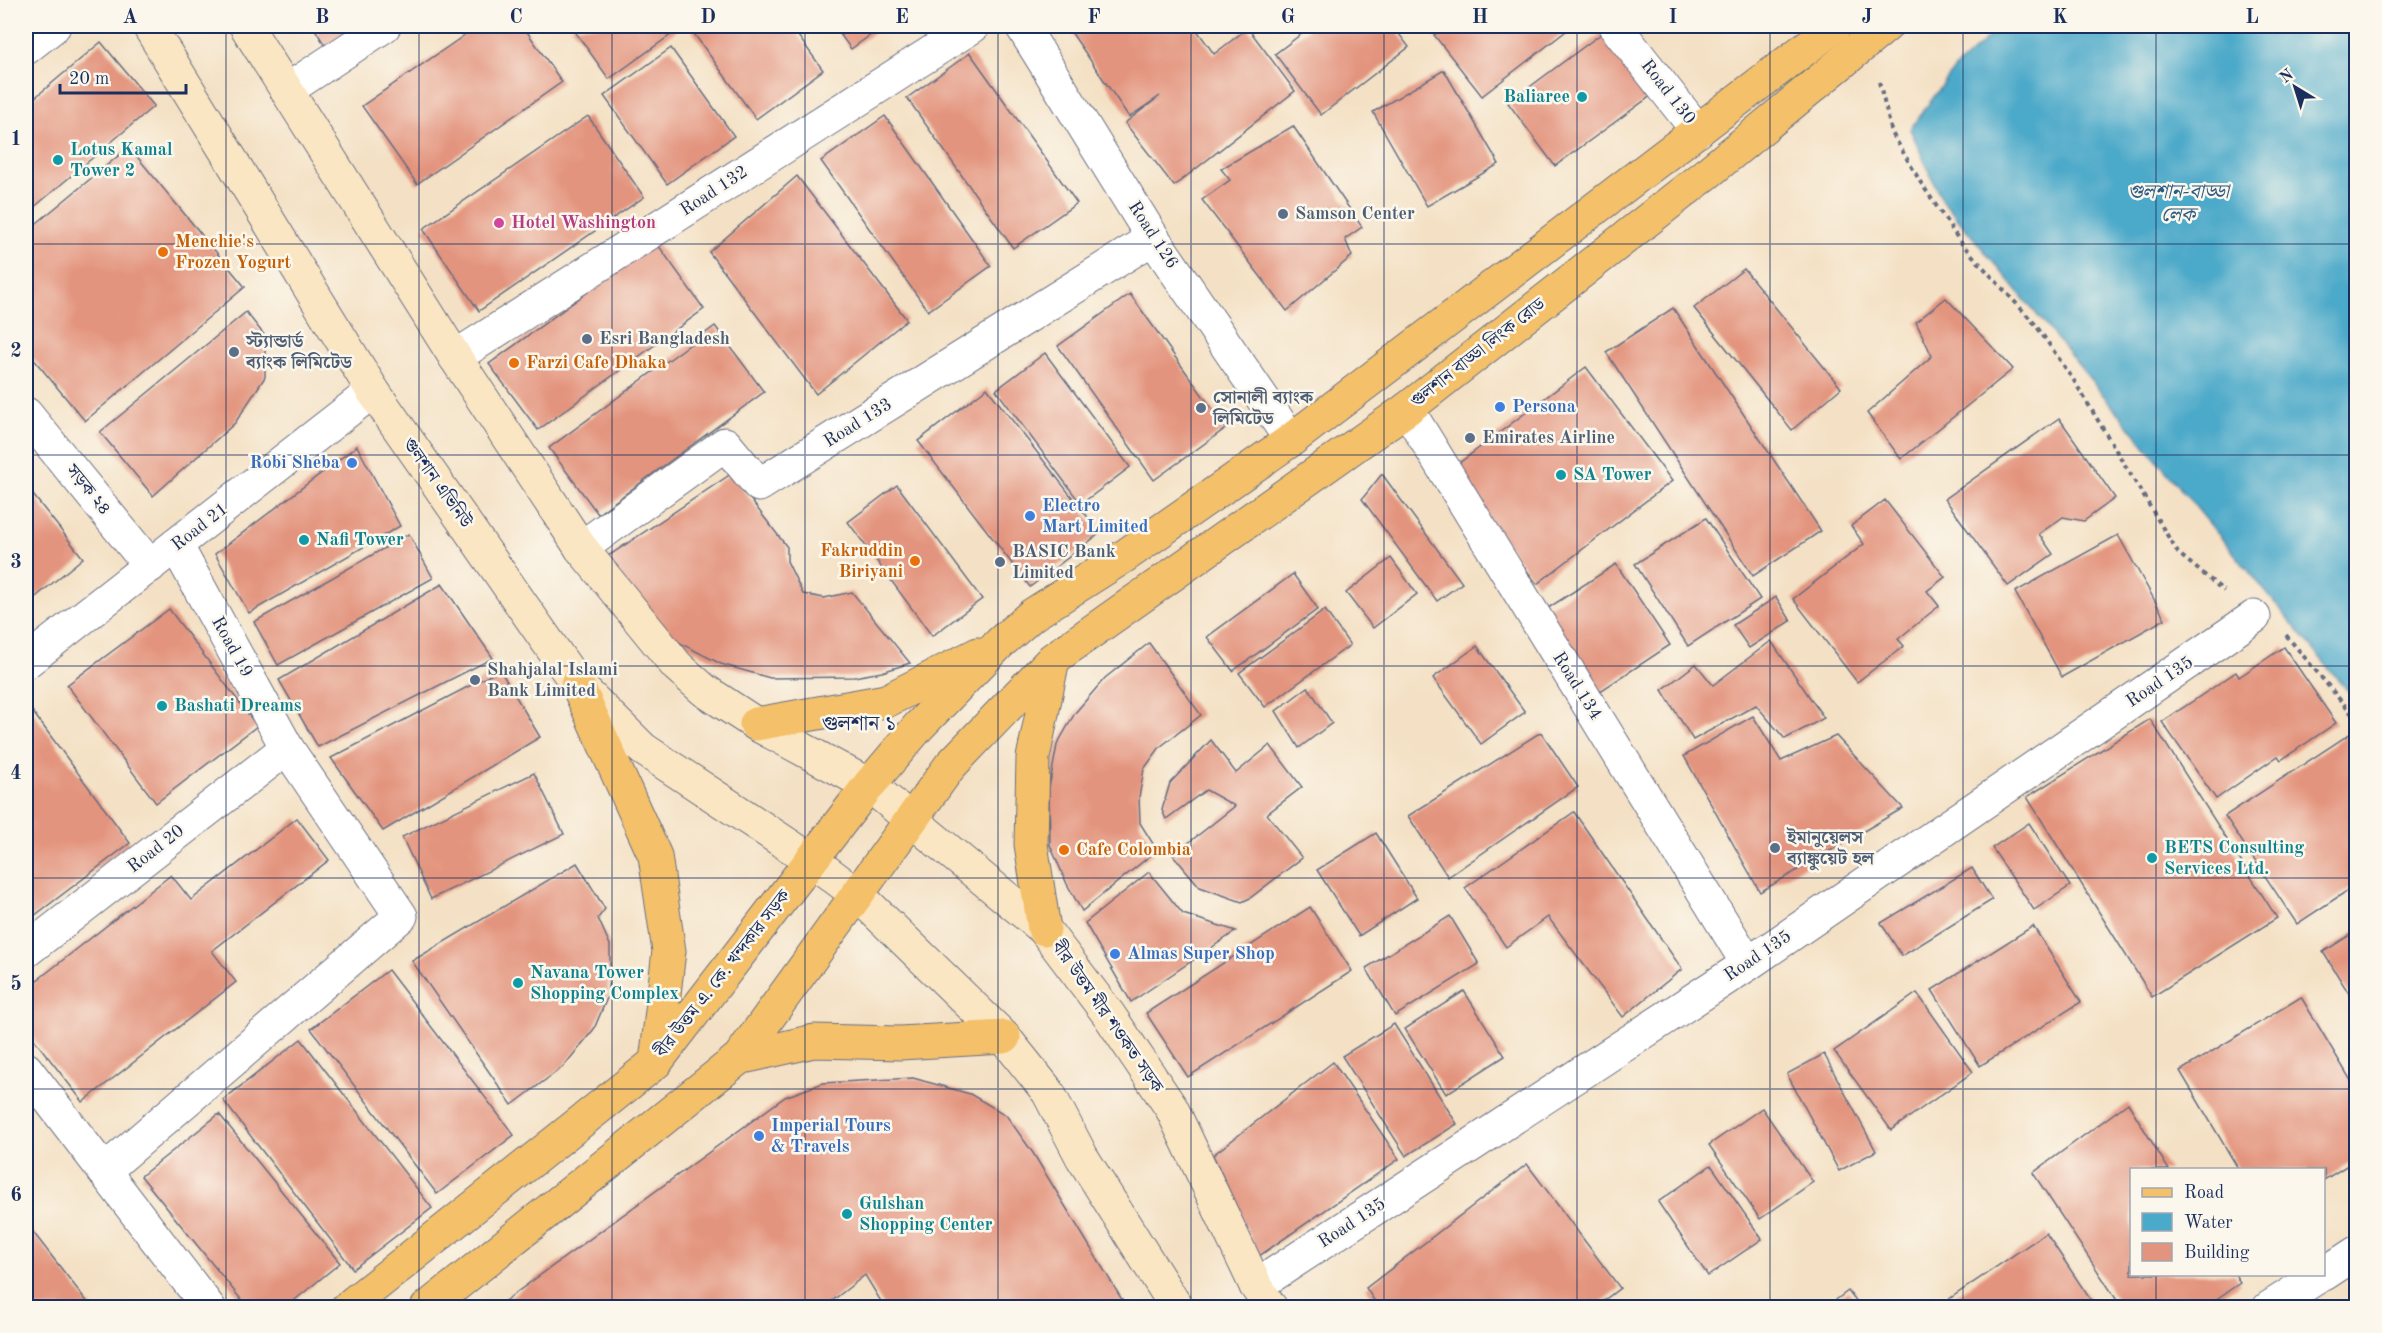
<svg xmlns="http://www.w3.org/2000/svg" width="2382" height="1333" viewBox="0 0 2382 1333" font-family="'Old Standard TT','Noto Serif Bengali',serif">
<style>
.water{fill:#4ba9c9;stroke:#336c94;stroke-width:1.5}
.building{fill:#e3947e}
.lines{fill:none;stroke-linecap:round;stroke-linejoin:round}
.street-casing{stroke:#676d82;stroke-width:35}
.secondary-casing{stroke:#676d82;stroke-width:35}
.primary-casing{stroke:#676d82;stroke-width:35}
.path{stroke:#676d82;stroke-width:4;stroke-dasharray:4.5 4.5;stroke-linecap:butt}
.street{stroke:#fff;stroke-width:33}
.secondary{stroke:#fbe6c3;stroke-width:33}
.primary{stroke:#f4c16a;stroke-width:33}
.grid{fill:none;stroke:#1b2f5e;stroke-width:1.5;stroke-opacity:0.55}
.culture-dot{fill:#0f9aa8;stroke:#fbf7ec;stroke-width:2}
.service-dot{fill:#5c6f8a;stroke:#fbf7ec;stroke-width:2}
.hotel-dot{fill:#d1479c;stroke:#fbf7ec;stroke-width:2}
.food-dot{fill:#e8710a;stroke:#fbf7ec;stroke-width:2}
.shop-dot{fill:#3f7fe0;stroke:#fbf7ec;stroke-width:2}
.labels{text-anchor:middle;dominant-baseline:central;stroke-width:5;stroke-linejoin:round;paint-order:stroke}
.street-label{font-size:18px;fill:#1b2f5e;stroke:#fbf7ec}
.culture-label{font-size:18px;font-weight:bold;fill:#0d838f;stroke:#fbf7ec;text-anchor:start}
.service-label{font-size:18px;font-weight:bold;fill:#4e5e75;stroke:#fbf7ec;text-anchor:start}
.hotel-label{font-size:18px;font-weight:bold;fill:#b23c85;stroke:#fbf7ec;text-anchor:start}
.food-label{font-size:18px;font-weight:bold;fill:#c56008;stroke:#fbf7ec;text-anchor:start}
.shop-label{font-size:18px;font-weight:bold;fill:#366cbe;stroke:#fbf7ec;text-anchor:start}
.water-label{font-size:20px;font-style:italic;fill:#2c5a83;stroke:#fbf7ec}
.quarter-label{font-size:21px;fill:#1b2f5e;stroke:#fbf7ec}
.neatline{fill:none;stroke:#1b2f5e;stroke-width:2}
.grid-label{font-size:20px;text-anchor:middle;font-weight:bold;fill:#1b2f5e}
</style>
<rect width="100%" height="100%" fill="#fbf7ec"/>
<filter id="ink" filterUnits="userSpaceOnUse"><feTurbulence type="fractalNoise" baseFrequency=".0167" numOctaves="2"/><feDisplacementMap in="SourceGraphic" scale="12" xChannelSelector="R" yChannelSelector="G"/><feConvolveMatrix kernelMatrix="1 2 1 2 8 2 1 2 1" color-interpolation-filters="sRGB"/></filter>
<filter id="wash" filterUnits="userSpaceOnUse"><feTurbulence type="fractalNoise" baseFrequency=".008" numOctaves="4" result="noise"/><feDisplacementMap in="SourceGraphic" scale="24" xChannelSelector="R" yChannelSelector="G"/><feGaussianBlur stdDeviation="1.35" result="paint"/><feColorMatrix in="noise" values="0 0 0 0 0 0 0 0 0 0 0 0 0 0 0 0 0 1.4 0 .05"/><feComposite in="paint" operator="in"/></filter>
<g filter="url(#wash)">
<rect width="100%" height="100%" fill="#f4e1c5"/>
<path class="water" d="M2001,26h355v675l-414,-501 -32,-71 46,-62z"/>
<g id="blocks">
<g class="building">
<path d="M313,26h56l-40,26z"/>
<path d="M478,26h45l39,56 -145,102 -55,-78z"/>
<path d="M571,26h101l4,5 -67,48z"/>
<path d="M700,26h91l32,44 -67,49 -64,-88z"/>
<path d="M834,26h49l-32,23z"/>
<path d="M1067,26h127l20,28 34,-26 47,63 -121,95 -49,-63 35,-27 -31,21z"/>
<path d="M1312,26h81l16,21 -88,68 -46,-61z"/>
<path d="M1447,26h121l2,2 -88,68 -48,-61z"/>
<path d="M1609,28l47,64 -101,74 -47,-63z"/>
<path d="M101,42l53,64 -128,108v-109z"/>
<path d="M671,48l63,88 -67,48 -63,-88z"/>
<path d="M970,53l107,150 -64,45 -106,-150z"/>
<path d="M1444,70l55,94 -72,42 -54,-94z"/>
<path d="M588,116l56,81 -165,114 -56,-82z"/>
<path d="M885,116l106,150 -63,45 -107,-150z"/>
<path d="M1293,126l69,101 -17,12 7,17 -65,55 -85,-111 28,-20 -9,-11z"/>
<path d="M129,147l116,140 -160,134 -59,-71v-118z"/>
<path d="M797,176l110,144 -91,74 -107,-142z"/>
<path d="M656,242l48,67 -166,121 -49,-66z"/>
<path d="M1744,269l97,119 -49,42 -98,-122z"/>
<path d="M1130,294l96,134 -72,52 -96,-134z"/>
<path d="M1946,298l67,71 -112,90 -34,-46 65,-57 -16,-34z"/>
<path d="M1673,308l148,223 -68,45 -147,-224z"/>
<path d="M246,312l19,24v41l-30,46 -82,73 -53,-64z"/>
<path d="M715,326l49,66 -166,122 -49,-66z"/>
<path d="M1045,353l85,114 -49,37 -85,-114z"/>
<path d="M1586,367l86,114 -135,103 -87,-114z"/>
<path d="M987,388l113,145 -70,54 -112,-146z"/>
<path d="M2059,418l56,80 -31,23 -21,-4 -24,17 14,20 -45,32 -63,-87z"/>
<path d="M357,446l43,80 -151,87 -34,-59z"/>
<path d="M731,474l56,73v14l16,33 21,4 28,-6 58,71 -28,9 -28,5 -84,1 -49,-14 -41,-21 -25,-18 -54,-64z"/>
<path d="M1382,474l80,109 -25,18 -75,-102z"/>
<path d="M897,485l85,114 -50,37 -84,-114z"/>
<path d="M26,486l57,72 -57,47z"/>
<path d="M1885,500l60,77 -18,14 12,15 -41,33 6,7 -47,36 -64,-83 71,-55 -13,-18z"/>
<path d="M1706,518l54,81 -72,47 -53,-82z"/>
<path d="M409,534l24,44 -155,87 -24,-43z"/>
<path d="M2118,535l47,84 -103,58 -47,-85z"/>
<path d="M1391,558l26,36 -44,34 -27,-35z"/>
<path d="M1616,564l54,81 -71,47 -54,-82z"/>
<path d="M1293,574l25,35 -85,62 -26,-34z"/>
<path d="M442,584l51,74 -175,89 -39,-67z"/>
<path d="M1776,597l15,24 -42,27 -16,-23z"/>
<path d="M169,609l88,117 -101,77 -89,-118z"/>
<path d="M1325,610l25,35 -85,62 -26,-34z"/>
<path d="M1771,641l53,77 -39,21 -29,-34 -63,35 -31,-50 34,-26 17,21z"/>
<path d="M1149,643l52,72 -41,32 -16,22 -5,28 1,26 17,27 -75,61 -15,-27 -17,-39 -1,-57 8,-43 18,-32 30,-35z"/>
<path d="M1477,646l48,66 -44,32 -48,-66z"/>
<path d="M2284,647l52,76 -55,37 -3,-4 -62,43 -54,-77 74,-50 3,5z"/>
<path d="M500,670l40,67 -157,94 -52,-73z"/>
<path d="M1308,687l24,36 -33,25 -23,-37z"/>
<path d="M32,711l98,132 -104,79v-206z"/>
<path d="M1753,716l28,45 55,-25 67,72 -143,84 -76,-136z"/>
<path d="M2150,719l127,199 -125,79 -125,-200z"/>
<path d="M1541,732l37,55 -130,90 -40,-61z"/>
<path d="M2351,733l5,9v143l-59,39 -72,-108z"/>
<path d="M1211,740l25,33 34,-28 32,42 -35,27 35,44 -52,40 -8,4 -42,-15 -27,-32 62,-49 -29,-16 -40,29 -4,-9 8,-27z"/>
<path d="M534,773l30,61 -133,65 -29,-62z"/>
<path d="M1574,812l108,157 -59,48 -75,-100 -42,30 -41,-59z"/>
<path d="M297,818l32,42 -117,91 24,31 -153,120 -57,-73v-40l145,-114 20,25z"/>
<path d="M2029,823l41,63 -36,24 -42,-62z"/>
<path d="M1376,833l41,65 -58,38 -42,-66z"/>
<path d="M577,863l28,46 -7,9 12,27v23l-3,30 -13,31 -30,37 -52,39 -100,-144z"/>
<path d="M1972,868l20,32 -90,56 -21,-33z"/>
<path d="M1149,872l34,42 53,17 -105,71 -46,-79z"/>
<path d="M1310,907l42,64 -164,106 -42,-64z"/>
<path d="M1450,916l29,48 -84,52 -29,-48z"/>
<path d="M2033,926l48,76 -101,64 -48,-76z"/>
<path d="M2356,931v74l-33,-53z"/>
<path d="M388,970l126,165 -77,59 -126,-165z"/>
<path d="M1464,991l41,65 -59,38 -41,-65z"/>
<path d="M1917,993l56,79 -82,58 -57,-79z"/>
<path d="M2301,997l55,92v71l-32,20v-10h-85l-59,-99z"/>
<path d="M1394,1024l63,100 -51,32 -64,-100z"/>
<path d="M301,1039l131,169 -79,61 -130,-169z"/>
<path d="M1824,1054l52,97 -37,20 -52,-97z"/>
<path d="M1333,1062l66,97 -140,97 -46,-101z"/>
<path d="M913,1078l57,16 36,21 27,38 94,155h-242l-20,-33 -42,33h-328l290,-211 38,-14z"/>
<path d="M2128,1103l41,67h-37v104h103l5,9 -37,25h-81l-89,-135z"/>
<path d="M1762,1108l51,74 -53,37 -51,-74z"/>
<path d="M219,1114l121,149 -55,45h-37l-107,-132z"/>
<path d="M1527,1164l93,124 -26,20h-215l-13,-20z"/>
<path d="M1711,1165l51,74 -54,37 -50,-74z"/>
<path d="M26,1223l66,85h-66z"/>
<path d="M2046,1233l50,75h-160z"/>
<path d="M1848,1291l13,17h-36z"/>
</g>
</g>
</g>
<g filter="url(#ink)">
<use href="#blocks" fill-opacity="0" stroke="#676d82" stroke-width="1.5"/>
<g class="lines">
<defs>
<g id="street">
<path d="M1022,26l131,212 138,202"/>
<path d="M1615,26l83,105"/>
<path d="M26,48l28,-22"/>
<path d="M287,90l97,-64"/>
<path d="M455,357l518,-331"/>
<path d="M1407,409l341,555"/>
<path d="M26,414l124,152"/>
<path d="M581,548l144,-104 34,41 394,-247"/>
<path d="M26,662l347,-271"/>
<path d="M26,951l261,-203"/>
<path d="M26,1069l183,239"/>
<path d="M104,1171l297,-255 -114,-168 -111,-203"/>
<path d="M2324,1274l32,-21"/>
<path d="M1256,1286l492,-322 506,-347"/>
<path d="M2269,1308l53,-34"/>
</g>
<g id="secondary">
<path d="M149,26l224,365 204,293 66,65 168,111 47,35 146,142 44,55 34,65 95,151"/>
<path d="M246,26l209,331 126,191 96,118 27,24 52,34 113,61 175,144 65,86 63,94 84,177 15,22"/>
</g>
<g id="primary">
<path d="M577,684l78,172 14,95 -13,111"/>
<path d="M756,724l130,-23 92,-47"/>
<path d="M1044,929l-13,-85 2,-86 20,-99"/>
<path d="M739,1058l75,-17 86,2 104,-6"/>
<path d="M347,1308l309,-246 213,-277 50,-59 82,-84 31,-27 94,-60 165,-115 544,-414"/>
<path d="M427,1308l312,-250 211,-292 103,-107 354,-250 303,-238 176,-145"/>
</g>
</defs>
<use href="#street" class="street-casing"/>
<use href="#secondary" class="secondary-casing"/>
<use href="#primary" class="primary-casing"/>
<g class="path">
<path d="M1879,82l13,51 29,50 40,60 74,81 38,55 105,174 46,38"/>
<path d="M2286,635l70,84"/>
</g>
<use href="#street" class="street"/>
<use href="#secondary" class="secondary"/>
<use href="#primary" class="primary"/>
</g>
</g>
<path class="grid" d="M226,26v1282M419,26v1282M612,26v1282M805,26v1282M998,26v1282M1191,26v1282M1384,26v1282M1577,26v1282M1770,26v1282M1963,26v1282M2156,26v1144M26,244h2330M26,455h2330M26,666h2330M26,878h2330M26,1089h2330M2156,1274v34"/>
<g class="culture-dot">
<circle cx="1582" cy="97" r="6"/>
<circle cx="58" cy="160" r="6"/>
<circle cx="1561" cy="475" r="6"/>
<circle cx="304" cy="540" r="6"/>
<circle cx="162" cy="706" r="6"/>
<circle cx="2152" cy="858" r="6"/>
<circle cx="518" cy="983" r="6"/>
<circle cx="847" cy="1214" r="6"/>
</g>
<g class="service-dot">
<circle cx="1283" cy="214" r="6"/>
<circle cx="587" cy="339" r="6"/>
<circle cx="234" cy="352" r="6"/>
<circle cx="1201" cy="408" r="6"/>
<circle cx="1470" cy="438" r="6"/>
<circle cx="1000" cy="562" r="6"/>
<circle cx="475" cy="680" r="6"/>
<circle cx="1775" cy="848" r="6"/>
</g>
<circle class="hotel-dot" cx="499" cy="223" r="6"/>
<g class="food-dot">
<circle cx="163" cy="252" r="6"/>
<circle cx="514" cy="363" r="6"/>
<circle cx="915" cy="561" r="6"/>
<circle cx="1064" cy="850" r="6"/>
</g>
<g class="shop-dot">
<circle cx="1500" cy="407" r="6"/>
<circle cx="352" cy="463" r="6"/>
<circle cx="1030" cy="516" r="6"/>
<circle cx="1115" cy="954" r="6"/>
<circle cx="759" cy="1136" r="6"/>
</g>
<g class="labels">
<g class="street-label">
<text transform="translate(1668 92) rotate(52)">Road 130</text>
<text transform="translate(714 191) rotate(-33)">Road 132</text>
<text transform="translate(1153 235) rotate(57)">Road 126</text>
<text transform="translate(1478 353) rotate(-38)">গুলশান বাড্ডা লিংক রোড</text>
<text transform="translate(858 423) rotate(-32)">Road 133</text>
<text transform="translate(437 483) rotate(55)">গুলশান এভিনিউ</text>
<text transform="translate(88 490) rotate(51)">সড়ক ২৪</text>
<text transform="translate(200 527) rotate(-38)">Road 21</text>
<text transform="translate(232 647) rotate(61)">Road 19</text>
<text transform="translate(2160 682) rotate(-34)">Road 135</text>
<text transform="translate(1577 686) rotate(58)">Road 134</text>
<text transform="translate(156 849) rotate(-38)">Road 20</text>
<text transform="translate(1758 956) rotate(-34)">Road 135</text>
<text transform="translate(723 974) rotate(-52)">বীর উত্তম এ. কে. খন্দকার সড়ক</text>
<text transform="translate(1107 1017) rotate(55)">বীর উত্তম মীর শওকত সড়ক</text>
<text transform="translate(1352 1223) rotate(-33)">Road 135</text>
</g>
<g class="culture-label">
<text x="1570" y="97" text-anchor="end">Baliaree</text>
<text x="70" y="150">Lotus Kamal<tspan x="70" dy="21">Tower 2</tspan></text>
<text x="1573" y="475">SA Tower</text>
<text x="316" y="540">Nafi Tower</text>
<text x="174" y="706">Bashati Dreams</text>
<text x="2164" y="848">BETS Consulting<tspan x="2164" dy="21">Services Ltd.</tspan></text>
<text x="530" y="973">Navana Tower<tspan x="530" dy="21">Shopping Complex</tspan></text>
<text x="859" y="1204">Gulshan<tspan x="859" dy="21">Shopping Center</tspan></text>
</g>
<g class="service-label">
<text x="1295" y="214">Samson Center</text>
<text x="599" y="339">Esri Bangladesh</text>
<text x="246" y="342">স্ট্যান্ডার্ড<tspan x="246" dy="21">ব্যাংক লিমিটেড</tspan></text>
<text x="1213" y="398">সোনালী ব্যাংক<tspan x="1213" dy="21">লিমিটেড</tspan></text>
<text x="1482" y="438">Emirates Airline</text>
<text x="1012" y="552">BASIC Bank<tspan x="1012" dy="21">Limited</tspan></text>
<text x="487" y="670">Shahjalal Islami<tspan x="487" dy="21">Bank Limited</tspan></text>
<text x="1787" y="838">ইমানুয়েলস<tspan x="1787" dy="21">ব্যাঙ্কুয়েট হল</tspan></text>
</g>
<g class="hotel-label">
<text x="511" y="223">Hotel Washington</text>
</g>
<g class="food-label">
<text x="175" y="242">Menchie's<tspan x="175" dy="21">Frozen Yogurt</tspan></text>
<text x="526" y="363">Farzi Cafe Dhaka</text>
<text x="903" y="551" text-anchor="end">Fakruddin<tspan x="903" dy="21">Biriyani</tspan></text>
<text x="1076" y="850">Cafe Colombia</text>
</g>
<g class="shop-label">
<text x="1512" y="407">Persona</text>
<text x="340" y="463" text-anchor="end">Robi Sheba</text>
<text x="1042" y="506">Electro<tspan x="1042" dy="21">Mart Limited</tspan></text>
<text x="1127" y="954">Almas Super Shop</text>
<text x="771" y="1126">Imperial Tours<tspan x="771" dy="21">&amp; Travels</tspan></text>
</g>
<g class="water-label">
<text x="2178" y="193">গুলশান-বাড্ডা<tspan x="2178" dy="23">লেক</tspan></text>
</g>
<g class="quarter-label">
<text x="859" y="724">গুলশান ১</text>
</g>
</g>
<rect width="2382" height="1333" fill="none" stroke="#fbf7ec" stroke-width="66"/>
<rect x="2130" y="1168" width="195" height="108" fill="#fbf7ec" stroke="#a1a7b3" stroke-width="1.5"/>
<rect x="2142" y="1188" width="30" height="9" fill="#f4c16a" stroke="#a1a7b3" stroke-width="1.5"/>
<text x="2184" y="1198" font-size="18" fill="#1b2f5e">Road</text>
<rect x="2142" y="1213" width="30" height="18" fill="#4ba9c9" stroke="#a1a7b3" stroke-width="1.5"/>
<text x="2184" y="1228" font-size="18" fill="#1b2f5e">Water</text>
<rect x="2142" y="1243" width="30" height="18" fill="#e3947e" stroke="#a1a7b3" stroke-width="1.5"/>
<text x="2184" y="1258" font-size="18" fill="#1b2f5e">Building</text>
<g transform="translate(2295 87) rotate(322)" stroke="#fbf7ec" stroke-width="4.5" paint-order="stroke">
<path d="M0-4.5L10 22L0 15L-10 22Z" fill="#1b2f5e"/>
<text y="-9" font-size="16" font-weight="bold" text-anchor="middle" fill="#1b2f5e">N</text>
</g>
<path d="M60 84v9h126v-9" fill="none" stroke="#1b2f5e" stroke-width="3"/>
<text x="69" y="84" font-size="18" fill="#1b2f5e" stroke="#fbf7ec" stroke-width="4.5" paint-order="stroke">20 m</text>
<rect x="33" y="33" width="2316" height="1267" class="neatline"/>
<g class="grid-label">
<text x="130" y="23">A</text>
<text x="322" y="23">B</text>
<text x="516" y="23">C</text>
<text x="708" y="23">D</text>
<text x="902" y="23">E</text>
<text x="1094" y="23">F</text>
<text x="1288" y="23">G</text>
<text x="1480" y="23">H</text>
<text x="1673" y="23">I</text>
<text x="1867" y="23">J</text>
<text x="2060" y="23">K</text>
<text x="2252" y="23">L</text>
<text x="16" y="145">1</text>
<text x="16" y="357">2</text>
<text x="16" y="568">3</text>
<text x="16" y="779">4</text>
<text x="16" y="990">5</text>
<text x="16" y="1201">6</text>
</g>
</svg>
